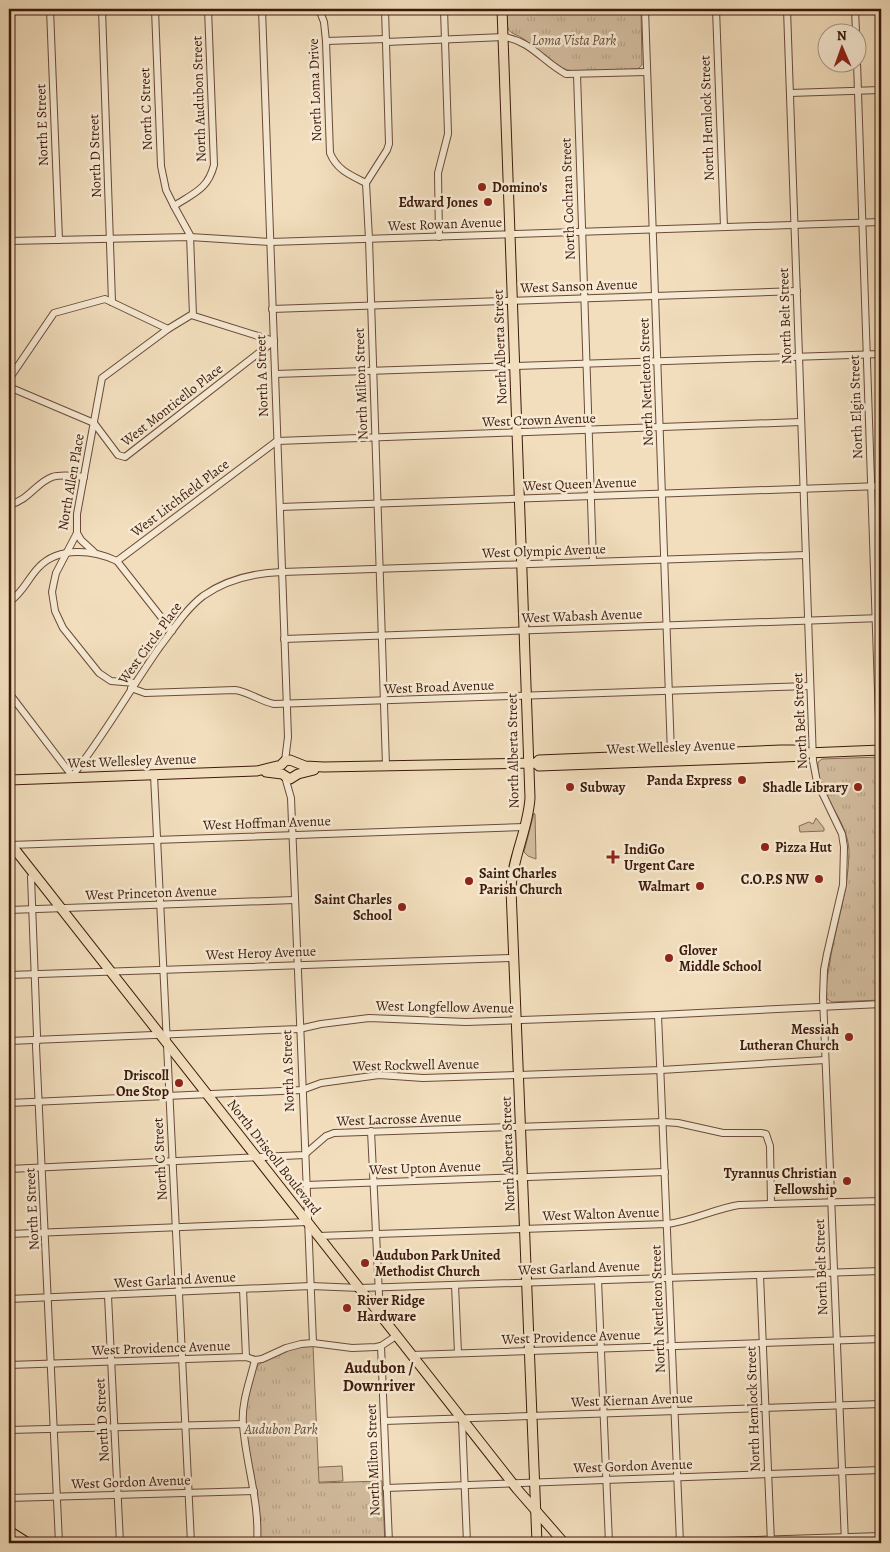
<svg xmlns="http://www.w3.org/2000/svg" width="890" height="1552" viewBox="0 0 890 1552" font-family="Alegreya,serif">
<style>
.green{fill:#d3bd9f;stroke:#886c55}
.park{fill:url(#park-tufts);stroke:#886c55}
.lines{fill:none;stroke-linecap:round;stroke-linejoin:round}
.minor-casing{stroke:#6a4b38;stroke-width:8}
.major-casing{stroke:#3c1a0b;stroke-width:11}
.minor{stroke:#f7ead4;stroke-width:6}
.major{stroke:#f2debd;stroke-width:9}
.poi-dot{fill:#8f2418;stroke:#f7ead4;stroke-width:2}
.labels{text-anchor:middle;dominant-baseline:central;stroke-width:5;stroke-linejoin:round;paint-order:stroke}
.park-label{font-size:14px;font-style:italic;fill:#694b37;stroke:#f7ead4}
.street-label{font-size:14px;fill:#3c1a0b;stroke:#f7ead4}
.poi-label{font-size:14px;font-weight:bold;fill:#3c1a0b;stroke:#f7ead4;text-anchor:end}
.quarter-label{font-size:16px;font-weight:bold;fill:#3c1a0b;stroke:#f7ead4}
</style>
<defs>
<pattern id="park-tufts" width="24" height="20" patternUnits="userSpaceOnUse" patternTransform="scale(1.25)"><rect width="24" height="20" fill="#d3bd9f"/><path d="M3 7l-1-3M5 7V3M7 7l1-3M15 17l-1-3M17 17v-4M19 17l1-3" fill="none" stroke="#b6a288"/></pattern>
</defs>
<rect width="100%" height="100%" fill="#f2debd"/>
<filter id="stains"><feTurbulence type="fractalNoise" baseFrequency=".004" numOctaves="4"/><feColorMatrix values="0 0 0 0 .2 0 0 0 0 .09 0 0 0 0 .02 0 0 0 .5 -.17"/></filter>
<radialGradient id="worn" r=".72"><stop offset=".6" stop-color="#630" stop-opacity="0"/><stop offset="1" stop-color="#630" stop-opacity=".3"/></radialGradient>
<g class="green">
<path d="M534,813l1,1 1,45 -8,-3 -4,-4z"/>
<path d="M816,818l8,10v3l-24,1 -1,-6 10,-4 4,2z"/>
<path d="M342,1466l1,15 -39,2 -1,-15z"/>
</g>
<g class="park">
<path d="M506,9h135l1,56 -4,4c-17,0 -61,5 -74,0 -13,-5 -24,-18 -35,-26 -20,-16 -22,-3 -23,-34z"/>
<path d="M881,757v243l-49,2 -5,-3c-2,-10 0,-21 2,-31 5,-39 20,-76 20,-117 -1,-33 -33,-56 -31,-89l4,-3z"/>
<path d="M301,1346h12l6,137 63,-2 3,62h-126l-13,-100 -1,-37 10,-37c11,-14 30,-18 46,-23z"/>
</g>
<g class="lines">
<defs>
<g id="minor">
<path d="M50,9l9,231"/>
<path d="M102,9l10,293"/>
<path d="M155,9l6,157 5,24 8,16"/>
<path d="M262,9l26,728 -3,24"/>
<path d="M319,9l5,13 2,19 4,112c7,17 20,22 36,30"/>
<path d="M385,9l4,135 -2,6 -21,33 3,56 17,527"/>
<path d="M645,9l26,745"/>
<path d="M716,9l8,218"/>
<path d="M787,9l26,752 4,21 25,52 2,13 -1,38 -16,69 -3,16 -1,27 22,546"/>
<path d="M855,9l1,23"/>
<path d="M326,41l60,-2"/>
<path d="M386,42l118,-5c27,4 38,24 62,37l81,-2"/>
<path d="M857,62l23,688"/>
<path d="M577,74l16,488"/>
<path d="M790,93l91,-3"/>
<path d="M439,237l-1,-64 10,-39 -4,-125"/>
<path d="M9,241l181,-4 80,5 611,-20"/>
<path d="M272,309l525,-18"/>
<path d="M193,315l-3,-80 -16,-29c20,-13 34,-17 40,-41l-6,-156"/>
<path d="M275,374l606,-20"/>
<path d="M9,379l45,-66 51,-14 63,30"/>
<path d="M9,387l85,36 24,32 7,2 149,-116"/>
<path d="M9,424l2,-14 -2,-23"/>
<path d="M9,505c20,-5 27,-22 43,-28 10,-3 22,-1 32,0"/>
<path d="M280,507l601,-21"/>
<path d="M77,533l4,7 13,12"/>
<path d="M117,561l55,70"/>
<path d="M9,602c14,-9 19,-24 30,-35 20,-21 55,-17 78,-6l160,-120 524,-19"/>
<path d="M284,639l597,-21"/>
<path d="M135,683l-24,-2 -12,-8 -36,-45 -8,-17 -3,-19 2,-10 2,-9 21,-40v-19l25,-136 66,-49 23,-14 83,26"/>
<path d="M131,688l14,5 90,-3c14,2 25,11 39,14l536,-18"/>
<path d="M9,693l64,84"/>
<path d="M154,775l37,768"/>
<path d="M73,777l3,-6c30,-39 55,-83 83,-123 14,-18 26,-38 44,-52 24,-17 51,-23 79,-24l524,-17"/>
<path d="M285,777l6,21 22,545"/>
<path d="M10,845l515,-18"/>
<path d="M34,874l-3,3 6,158 -1,11 23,497"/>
<path d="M9,910l285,-10"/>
<path d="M9,975l504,-17"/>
<path d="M658,1015l22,528"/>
<path d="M9,1041l290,-12 22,-5 48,-6 97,4 192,-7 223,-11"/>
<path d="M9,1103l293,-13 19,-7 58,-8 44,3 95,-3 143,-5 164,-10"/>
<path d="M371,1131l9,184"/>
<path d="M9,1169l295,-14 22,-19 8,-3 329,-11 15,1 45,10h38l5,1 4,12 1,58"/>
<path d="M306,1185l359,-13"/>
<path d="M9,1234l298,-12"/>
<path d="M318,1236l349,-12c25,-3 47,-15 72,-19l142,-4"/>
<path d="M760,1275l11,268"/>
<path d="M598,1280l11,263"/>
<path d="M455,1285l3,68"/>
<path d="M243,1289l3,68"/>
<path d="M108,1296l12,247"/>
<path d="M9,1299l302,-13 49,2 521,-17"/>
<path d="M381,1346l8,197"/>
<path d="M411,1355l470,-16"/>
<path d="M255,1360c-5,21 -14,43 -12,65 3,40 17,78 14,118"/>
<path d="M9,1365l237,-8 9,3 7,-1 24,-11 15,-4 12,-1 39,5 24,-1 5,-1 15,-10"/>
<path d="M462,1420l5,123"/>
<path d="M384,1421l497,-17"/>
<path d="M9,1430l234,-6"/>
<path d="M386,1488l495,-18"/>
<path d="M9,1498l245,-7"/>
<path d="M662,1543l219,-7"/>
</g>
<g id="major">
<path d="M502,9l28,789c-2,32 -18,60 -19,91l26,654"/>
<path d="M536,763l3,3 244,-9 21,-1 3,-3"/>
<path d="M266,772l16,2 8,5 8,-5 16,-4"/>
<path d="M9,780l248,-9 24,-6 4,-4 5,-1 15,6 19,1 212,-4 3,-3 242,-10h22l4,3 74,-3"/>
<path d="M9,842l508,647 47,54"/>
<path d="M9,1531l19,12"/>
</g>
</defs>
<use href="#minor" class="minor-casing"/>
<use href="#major" class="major-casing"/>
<use href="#minor" class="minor"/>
<use href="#major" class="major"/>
</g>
<g class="poi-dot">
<circle cx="482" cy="187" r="5"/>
<circle cx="488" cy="202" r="5"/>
<circle cx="742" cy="780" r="5"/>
<circle cx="570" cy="787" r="5"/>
<circle cx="858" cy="787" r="5"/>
<circle cx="765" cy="847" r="5"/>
<path d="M610.5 849.5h5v5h5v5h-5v5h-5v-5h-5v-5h5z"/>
<circle cx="819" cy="879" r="5"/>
<circle cx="469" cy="881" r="5"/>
<circle cx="700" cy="886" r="5"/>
<circle cx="402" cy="907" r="5"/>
<circle cx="669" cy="958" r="5"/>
<circle cx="849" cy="1037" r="5"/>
<circle cx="179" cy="1083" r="5"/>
<circle cx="847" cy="1181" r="5"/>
<circle cx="365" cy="1263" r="5"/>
<circle cx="347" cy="1308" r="5"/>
</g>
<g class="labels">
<g class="park-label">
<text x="574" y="40">Loma Vista Park</text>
<text x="281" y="1429">Audubon Park</text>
</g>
<g class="street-label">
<text transform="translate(315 90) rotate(-92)">North Loma Drive</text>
<text transform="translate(199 99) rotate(-92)">North Audubon Street</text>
<text transform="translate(146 109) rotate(-92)">North C Street</text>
<text transform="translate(707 118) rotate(-92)">North Hemlock Street</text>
<text transform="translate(42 125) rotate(-92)">North E Street</text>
<text transform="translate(95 156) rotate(-92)">North D Street</text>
<text transform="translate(568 199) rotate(-92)">North Cochran Street</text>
<text transform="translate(445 224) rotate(-2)">West Rowan Avenue</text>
<text transform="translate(579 286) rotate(-2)">West Sanson Avenue</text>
<text transform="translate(785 316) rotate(-92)">North Belt Street</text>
<text transform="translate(500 347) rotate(-92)">North Alberta Street</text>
<text transform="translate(262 376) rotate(-92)">North A Street</text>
<text transform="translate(646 382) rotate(-92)">North Nettleton Street</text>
<text transform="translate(361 384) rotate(-92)">North Milton Street</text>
<text transform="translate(172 405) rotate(-38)">West Monticello Place</text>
<text transform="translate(856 407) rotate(-92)">North Elgin Street</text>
<text transform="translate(539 420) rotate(-2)">West Crown Avenue</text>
<text transform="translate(71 482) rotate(-80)">North Allen Place</text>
<text transform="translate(580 484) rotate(-2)">West Queen Avenue</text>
<text transform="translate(180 498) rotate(-37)">West Litchfield Place</text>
<text transform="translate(544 551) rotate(-2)">West Olympic Avenue</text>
<text transform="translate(582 616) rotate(-2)">West Wabash Avenue</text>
<text transform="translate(150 643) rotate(-54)">West Circle Place</text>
<text transform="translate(439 687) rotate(-2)">West Broad Avenue</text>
<text transform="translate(800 721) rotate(-93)">North Belt Street</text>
<text transform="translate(671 747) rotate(-2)">West Wellesley Avenue</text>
<text transform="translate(513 751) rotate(-91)">North Alberta Street</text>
<text transform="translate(132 761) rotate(-2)">West Wellesley Avenue</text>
<text transform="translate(267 823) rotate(-2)">West Hoffman Avenue</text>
<text transform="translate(151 893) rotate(-2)">West Princeton Avenue</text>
<text transform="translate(261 953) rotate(-2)">West Heroy Avenue</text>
<text transform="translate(445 1007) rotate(1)">West Longfellow Avenue</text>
<text transform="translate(416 1065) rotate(-1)">West Rockwell Avenue</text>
<text transform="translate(288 1071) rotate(-92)">North A Street</text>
<text transform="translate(399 1119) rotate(-2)">West Lacrosse Avenue</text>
<text transform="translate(508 1154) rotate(-92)">North Alberta Street</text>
<text transform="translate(274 1157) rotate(52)">North Driscoll Boulevard</text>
<text transform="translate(160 1159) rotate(-93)">North C Street</text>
<text transform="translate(425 1168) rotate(-2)">West Upton Avenue</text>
<text transform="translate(32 1209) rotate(-93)">North E Street</text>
<text transform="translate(601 1214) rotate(-2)">West Walton Avenue</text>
<text transform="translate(821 1267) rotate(-92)">North Belt Street</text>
<text transform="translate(579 1268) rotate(-2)">West Garland Avenue</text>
<text transform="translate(175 1280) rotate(-3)">West Garland Avenue</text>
<text transform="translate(658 1309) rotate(-92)">North Nettleton Street</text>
<text transform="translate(571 1337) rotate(-2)">West Providence Avenue</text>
<text transform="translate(161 1348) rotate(-2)">West Providence Avenue</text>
<text transform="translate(632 1400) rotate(-2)">West Kiernan Avenue</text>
<text transform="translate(753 1409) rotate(-92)">North Hemlock Street</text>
<text transform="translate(102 1420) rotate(-93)">North D Street</text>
<text transform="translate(373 1460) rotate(-92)">North Milton Street</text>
<text transform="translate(633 1466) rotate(-2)">West Gordon Avenue</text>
<text transform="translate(131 1482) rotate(-2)">West Gordon Avenue</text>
</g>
<g class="poi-label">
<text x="492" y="187" text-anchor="start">Domino's</text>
<text x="478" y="202">Edward Jones</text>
<text x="732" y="780">Panda Express</text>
<text x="580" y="787" text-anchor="start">Subway</text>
<text x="848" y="787">Shadle Library</text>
<text x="775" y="847" text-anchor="start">Pizza Hut</text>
<text x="624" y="849" text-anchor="start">IndiGo<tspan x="624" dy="16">Urgent Care</tspan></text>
<text x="479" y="873" text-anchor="start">Saint Charles<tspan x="479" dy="16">Parish Church</tspan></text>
<text x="809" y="879">C.O.P.S NW</text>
<text x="690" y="886">Walmart</text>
<text x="392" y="899">Saint Charles<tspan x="392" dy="16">School</tspan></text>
<text x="679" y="950" text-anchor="start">Glover<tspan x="679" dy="16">Middle School</tspan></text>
<text x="839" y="1029">Messiah<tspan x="839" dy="16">Lutheran Church</tspan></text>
<text x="169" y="1075">Driscoll<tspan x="169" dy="16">One Stop</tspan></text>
<text x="837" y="1173">Tyrannus Christian<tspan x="837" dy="16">Fellowship</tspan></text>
<text x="375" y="1255" text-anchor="start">Audubon Park United<tspan x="375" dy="16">Methodist Church</tspan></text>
<text x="357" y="1300" text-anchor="start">River Ridge<tspan x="357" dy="16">Hardware</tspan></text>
</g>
<g class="quarter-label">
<text x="379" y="1368">Audubon /<tspan x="379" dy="18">Downriver</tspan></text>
</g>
</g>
<rect width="890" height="1552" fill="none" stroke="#f2debd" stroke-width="30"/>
<rect x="10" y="10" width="870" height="1532" fill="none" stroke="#3c1a0b" stroke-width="2.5"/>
<rect x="15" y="15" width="860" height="1522" fill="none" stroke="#3c1a0b"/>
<g transform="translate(842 48) rotate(358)"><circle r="24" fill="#f7ead4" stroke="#ac9784"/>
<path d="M0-4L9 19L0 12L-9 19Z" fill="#8f2418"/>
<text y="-8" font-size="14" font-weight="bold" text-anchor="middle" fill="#3c1a0b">N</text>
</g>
<rect width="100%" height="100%" filter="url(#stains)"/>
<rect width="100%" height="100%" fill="url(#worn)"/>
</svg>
